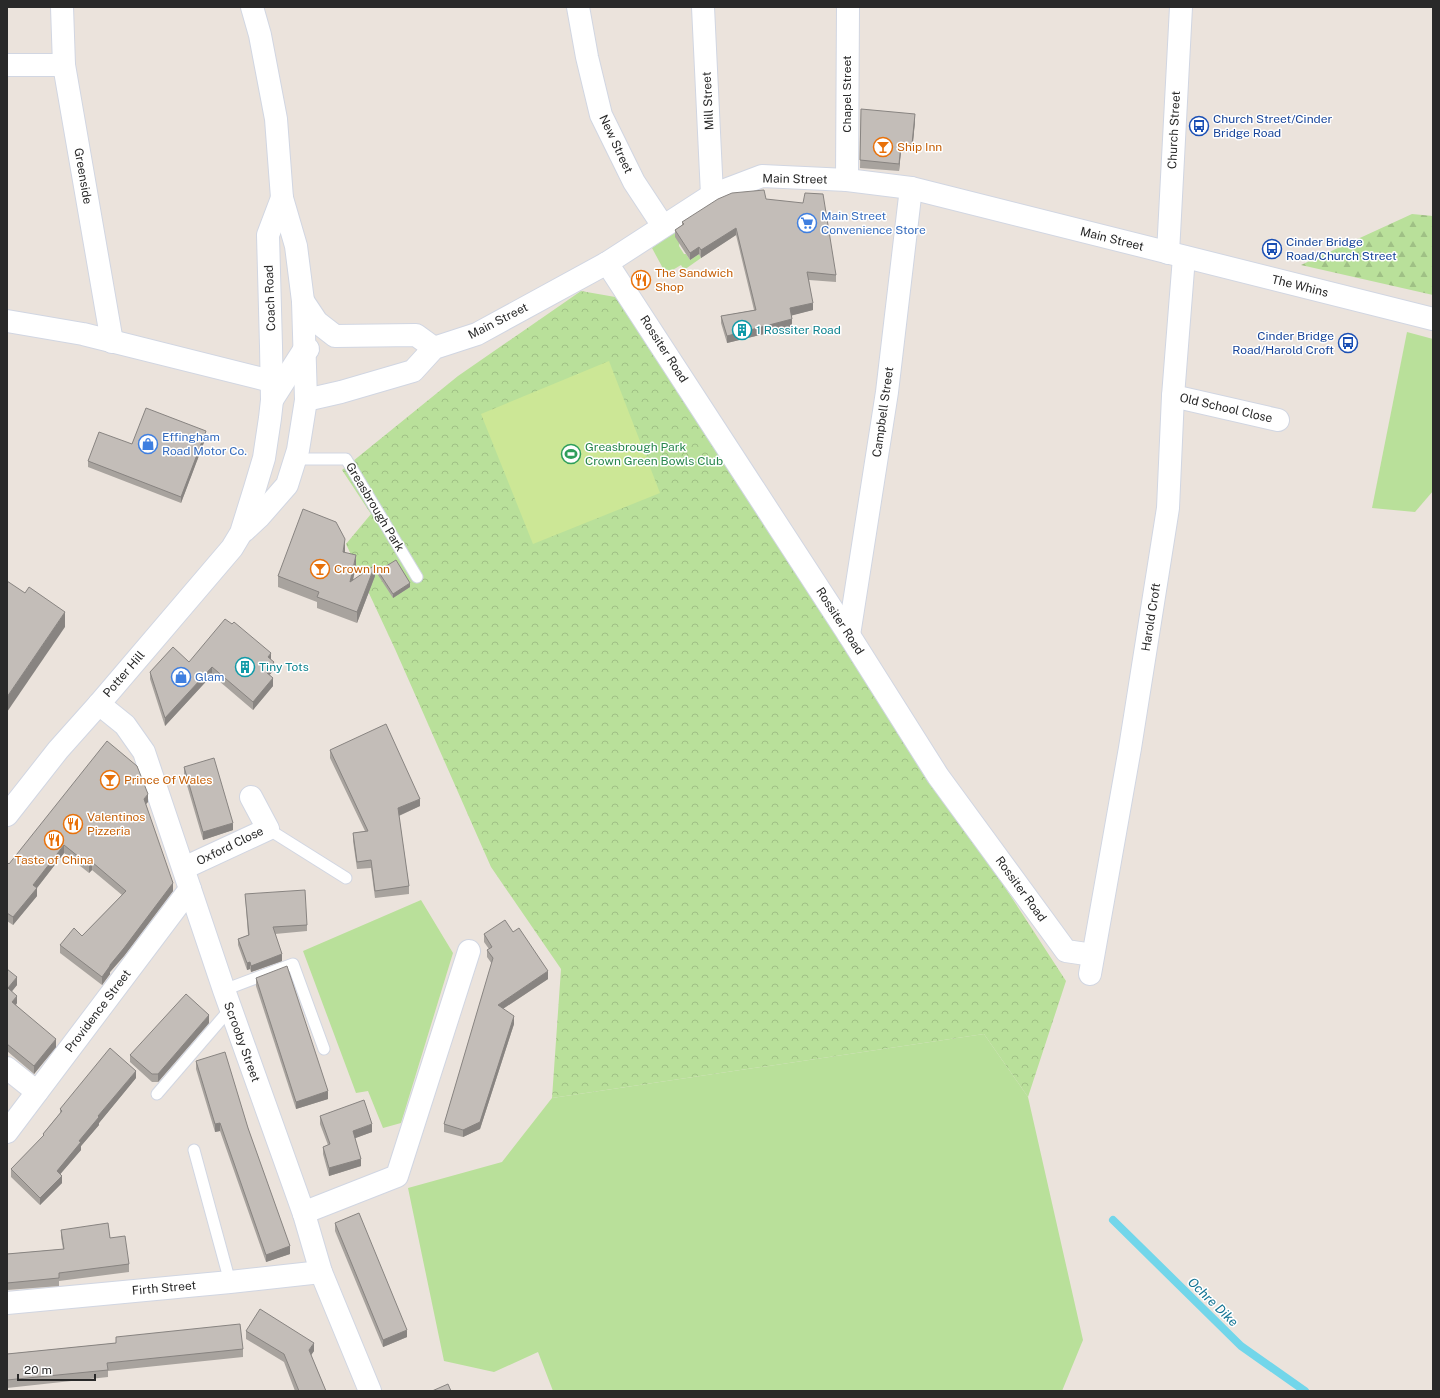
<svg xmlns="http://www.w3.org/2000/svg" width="1440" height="1398" viewBox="0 0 1440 1398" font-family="'Public Sans',sans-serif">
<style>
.grass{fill:#b9e09a}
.forest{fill:url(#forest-firs)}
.park{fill:url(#park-crowns)}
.pitch{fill:#cce796}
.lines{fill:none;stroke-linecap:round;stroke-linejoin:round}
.stream{stroke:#72d6ea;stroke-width:8}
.lane-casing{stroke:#d1d6e2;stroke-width:13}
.street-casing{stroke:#d1d6e2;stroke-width:24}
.secondary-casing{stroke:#d1d6e2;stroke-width:24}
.lane{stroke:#fff;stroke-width:11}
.street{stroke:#fff;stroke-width:22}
.secondary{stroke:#fff;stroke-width:22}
.wall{fill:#a8a39e}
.shaded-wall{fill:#888481}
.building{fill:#c3bdb8;stroke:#888481}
.labels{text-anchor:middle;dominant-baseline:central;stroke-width:3;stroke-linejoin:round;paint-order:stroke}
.street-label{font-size:12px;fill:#292929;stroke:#fff}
.transit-label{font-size:12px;fill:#164399;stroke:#fff;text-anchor:start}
.food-label{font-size:12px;fill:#c56008;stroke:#fff;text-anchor:start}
.shop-label{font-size:12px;fill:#366cbe;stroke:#fff;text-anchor:start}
.culture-label{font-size:12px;fill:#0d838f;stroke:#fff;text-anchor:start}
.leisure-label{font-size:12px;fill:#27864d;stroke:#fff;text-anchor:start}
.water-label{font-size:13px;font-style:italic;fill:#127494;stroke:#fff}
</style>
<defs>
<pattern id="forest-firs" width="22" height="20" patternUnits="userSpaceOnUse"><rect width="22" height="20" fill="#b9e09a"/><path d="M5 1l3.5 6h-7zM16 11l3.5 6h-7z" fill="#9fc085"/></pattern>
<pattern id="park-crowns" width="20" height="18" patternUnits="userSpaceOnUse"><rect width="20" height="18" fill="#b9e09a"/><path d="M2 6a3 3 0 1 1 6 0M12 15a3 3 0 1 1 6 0" fill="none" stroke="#9fc085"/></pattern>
</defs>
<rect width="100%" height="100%" fill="#ebe3dc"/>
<g class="grass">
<path d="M681,227l-2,19 5,8h2l4,6 9,-6 2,4 -17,12 -3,-5 -15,9 -14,-26z"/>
<path d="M1407,332l26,7v152l-18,21 -43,-4z"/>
<path d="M421,900l32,53 -52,170 -18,5 -15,-37 -12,2 -53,-142z"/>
<path d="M984,1034l44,63 55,243 -21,51h-509l-15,-39 -44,20 -50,-11 -36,-173 94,-26 50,-64z"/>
</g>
<path class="forest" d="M1412,214l21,2v79l-132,-30z"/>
<path class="park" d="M581,291l40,7 445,683 -38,116 -44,-63 -432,64 9,-129 -70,-102 -96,-218 -49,-105 25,-30 -29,-44 116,-94z"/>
<path class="pitch" d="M609,361l51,132 -127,51 -52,-130z"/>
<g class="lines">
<path class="stream" d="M1113,1220l128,126 64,45"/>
<defs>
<g id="lane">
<path d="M295,459h51l71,118"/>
<path d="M268,829l78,49"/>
<path d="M224,990l69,-26 31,85"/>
<path d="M157,1094l74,-86"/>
<path d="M194,1150l36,132"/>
</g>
<g id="street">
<path d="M62,7l2,58"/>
<path d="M578,7l9,50 14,58 33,67 29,44"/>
<path d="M703,7l9,188"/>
<path d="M7,65h57l48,277"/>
<path d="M847,180l1,-173"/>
<path d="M607,263l242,372 89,141 128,175 27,4"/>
<path d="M7,321l76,13 188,47"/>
<path d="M1173,396l105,24"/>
<path d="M849,635l38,-243 24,-204"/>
<path d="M99,704l26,21 19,27 80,238 80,224 17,58 49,119"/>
<path d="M184,868l84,-39 -17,-32"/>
<path d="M1090,974l40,-226 38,-240 5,-112 11,-139"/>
<path d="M7,1068l30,24"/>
<path d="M7,1132l183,-243"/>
<path d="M304,1214l9,-5 84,-33 72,-225"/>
<path d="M7,1303l223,-21 91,-10"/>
</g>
<g id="secondary">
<path d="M1168,253l13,-246"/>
<path d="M303,301l14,21 18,14 81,-1 18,13"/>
<path d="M272,400l32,-50 4,-1"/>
<path d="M306,400l35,-8 72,-21 21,-23 43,-14 130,-71 105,-68 50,-19 85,4 64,8 522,131"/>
<path d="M244,531l15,-14 28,-32 11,-35 8,-50 -3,-99 -7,-55 -14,-48 -6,-79 -16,-84 -8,-28"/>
<path d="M7,815l51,-65 41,-46 133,-156 9,-15 14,-45 9,-30 6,-40 2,-18 -1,-54 -3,-111 14,-37"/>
</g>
</defs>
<use href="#lane" class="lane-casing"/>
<use href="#street" class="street-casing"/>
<use href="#secondary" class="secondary-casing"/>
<use href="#lane" class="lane"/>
<use href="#street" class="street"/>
<use href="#secondary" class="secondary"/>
</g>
<g class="wall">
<path d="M861,109l54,12 -3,31 -11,-1 -2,20 -39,-3z"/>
<path d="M766,199l70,76v7l-27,-2 4,30 -21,5v12l-65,16 -6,-20v-7l33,-6 -18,-75 -35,23 -2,-4 -9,6 -15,-23v-7l7,-5v-3z"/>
<path d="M206,437l-25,66 -93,-36v-6l44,-17z"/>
<path d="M345,551v1l11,14 -3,14 22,-4 -18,47 -40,-15v-6l-39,-15v-11z"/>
<path d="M378,571l32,16 -17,11 -15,-23z"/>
<path d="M271,660l3,10 -5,5 4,11 -20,24 -41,-35 -47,51 -15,-47v-7l39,-10z"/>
<path d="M330,750l90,56 -21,10 10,70v8l-34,4 -4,-30 -14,1 -4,-28v-8l12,-2 -35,-73z"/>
<path d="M184,767l49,63 -30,10 -19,-65z"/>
<path d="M148,802l-2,2 27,87 -49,65 -14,16v2l-8,11 -42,-32v-8l22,-9 40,-41 -30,-25 -3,3 -25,-20 -27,35v8l-24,29 -6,-4v-59l2,2z"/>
<path d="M245,894l62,31v6l-32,3 7,27 -31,11 -1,-3 -3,1 -9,-25v-6l10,-4z"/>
<path d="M513,932l35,47 -45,30 11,15 -34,105 -17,8 -19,-5v-8l48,-160 -5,-7v-7l2,-1 -5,-7v-8z"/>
<path d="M7,969l10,16 -5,6 5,12 -1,2 40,42 -22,27 -27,-23z"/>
<path d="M256,978l72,121 -32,10 -40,-123z"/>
<path d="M209,1023l-51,59h-6l-22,-20v-7z"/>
<path d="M196,1061l52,67 42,126 -24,8 -46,-131 -5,1 -19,-63z"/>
<path d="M136,1078l-37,45v2l-18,21v4l-21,24 2,9 -22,22 -29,-28v-8l32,-32v-3l17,-21v-4z"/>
<path d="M320,1116l52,16 -17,6 6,28 -32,10 -6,-22v-7l5,-2 -8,-21z"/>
<path d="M335,1223l72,114 -24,10 -48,-116z"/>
<path d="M61,1230l49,8 19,26v8l-70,9v5l-52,4v-36l56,-5 -2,-12z"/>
<path d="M246,1331l68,20 -3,4 15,36h-31l-11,-29 -38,-23z"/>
<path d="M116,1337l127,12v8l-135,14v6l-101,11v-34l109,-11z"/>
</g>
<g class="shaded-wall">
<path d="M915,114v7l-3,31v-8z"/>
<path d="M901,144v7l-2,20v-7z"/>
<path d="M736,228v7l-35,23v-8z"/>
<path d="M699,247v7l-9,6v-7z"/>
<path d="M813,303v7l-23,6v-8z"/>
<path d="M792,319v8l-65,16v-7z"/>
<path d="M206,431v6l-25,66v-6z"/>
<path d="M345,539v12l-2,12v-11z"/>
<path d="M356,555v11l-6,27v-11z"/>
<path d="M375,565v11l-18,47v-11z"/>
<path d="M410,583v4l-17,11v-4z"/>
<path d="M65,612v15l-58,85v-15z"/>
<path d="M271,653v8l-3,-4z"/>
<path d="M274,662v8l-8,9v-7z"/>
<path d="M212,667v8l-47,51v-8z"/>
<path d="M273,678v8l-20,24v-8z"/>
<path d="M148,794v8l-4,4v-7z"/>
<path d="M420,799v7l-22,10v-8z"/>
<path d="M233,823v7l-30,10v-8z"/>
<path d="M64,845v8l-31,40v-8z"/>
<path d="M92,862v8l-3,3v-8z"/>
<path d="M173,883v8l-49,65 -14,16v2l-8,11v-8l8,-12z"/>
<path d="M37,888v8l-24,29v-8z"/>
<path d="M282,954v7l-31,11v-6z"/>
<path d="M250,962v7l-3,1v-7z"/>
<path d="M548,971v8l-50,33v-7z"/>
<path d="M17,977v8l-9,11v-8z"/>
<path d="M17,996v7l-5,7v-8z"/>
<path d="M209,1015v8l-51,59v-8z"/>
<path d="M514,1016v8l-34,105 -17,8v-7z"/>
<path d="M56,1039v8l-22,27v-8z"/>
<path d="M136,1071v7l-37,45v2l-18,21v4l-24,28v-7l22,-30 19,-25z"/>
<path d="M328,1091v8l-32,10v-7z"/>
<path d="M8,1102v7l-1,2v-7z"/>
<path d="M220,1123v8l-5,1v-8z"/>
<path d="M372,1124v8l-19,7v-8z"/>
<path d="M361,1159v7l-32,10v-8z"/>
<path d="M62,1176v7l-22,22v-7z"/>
<path d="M290,1246v8l-24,8v-7z"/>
<path d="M407,1330v7l-24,10v-7z"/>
<path d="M314,1343v8l-5,7v-8z"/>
</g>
<g class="building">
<path d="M861,109l54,5 -3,30h-11l-2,20 -39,-4z"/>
<path d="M764,190l2,9 37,4 2,-10 18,1 13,81 -29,-3 6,31 -23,5 2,11 -65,17 -6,-20 35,-6 -20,-82 -35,22 -2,-3 -9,6 -15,-23 9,-6 -2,-2 36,-23 14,-6z"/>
<path d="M146,408l60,23 -25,66 -93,-36 11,-29 33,12z"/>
<path d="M303,509l33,13 9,17 -2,13 13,3 -6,27 25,-17 -18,47 -40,-15 2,-5 -41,-16z"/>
<path d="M396,560l14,23 -17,11 -15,-23z"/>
<path d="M7,581l18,12 4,-6 36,25 -58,85z"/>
<path d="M225,619l7,5 2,-2 37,31 -3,4 6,5 -8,10 7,6 -20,24 -41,-35 -47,51 -15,-46 23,-25 16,15z"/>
<path d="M386,724l34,75 -22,9 11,78 -34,5 -4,-31 -14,2 -4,-29 15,-2 -38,-81z"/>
<path d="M107,741l30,25 11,28 -4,5 29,84 -49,65 -14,17v1l-8,11 -42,-32 14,-17 8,8 44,-45 -34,-29 -3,3 -25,-20 -31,40 4,3 -24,29 -6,-4v-51l2,2z"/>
<path d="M214,758l19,65 -30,9 -19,-65z"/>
<path d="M305,890l2,35 -34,2 9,27 -31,12 -1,-4 -3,1 -9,-24 11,-4 -4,-41z"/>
<path d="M505,920l8,12 6,-4 29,43 -50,34 16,11 -34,106 -17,8 -19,-6 49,-166 -6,-8 5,-3 -8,-13z"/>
<path d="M287,966l41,125 -32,11 -40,-124z"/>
<path d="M7,969l10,8 -9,11 9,8 -5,6 44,37 -22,27 -27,-22z"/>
<path d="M186,994l23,21 -51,59h-6l-22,-19z"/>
<path d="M110,1048l26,23 -38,45 1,1 -20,24 2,1 -24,29 5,5 -22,22 -29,-29 33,-34 -1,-1 19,-23 -2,-2z"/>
<path d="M225,1052l23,76 42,118 -24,9 -46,-132 -5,1 -19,-63z"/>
<path d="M364,1100l8,24 -19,7 8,28 -32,9 -6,-21 7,-3 -10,-28z"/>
<path d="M359,1213l48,117 -24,10 -48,-117z"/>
<path d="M108,1223l2,15 15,-2 4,28 -70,9v5l-52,5v-29l57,-5 -3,-19z"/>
<path d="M260,1309l54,34 -5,7 17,41h-27l-15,-37 -38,-23z"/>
<path d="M240,1324l3,25 -136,14 1,7 -101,10v-26l109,-11v-6z"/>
<path d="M448,1384l3,7h-19z"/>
</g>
<defs>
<symbol id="bus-ring" viewBox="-11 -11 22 22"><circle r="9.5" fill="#fff" stroke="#1a4fb4" stroke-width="1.5"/><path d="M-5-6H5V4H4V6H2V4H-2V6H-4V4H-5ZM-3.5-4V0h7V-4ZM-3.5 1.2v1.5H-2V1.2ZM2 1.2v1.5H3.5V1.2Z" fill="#1a4fb4"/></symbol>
<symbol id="bar-ring" viewBox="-11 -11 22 22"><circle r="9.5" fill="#fff" stroke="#e8710a" stroke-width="1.5"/><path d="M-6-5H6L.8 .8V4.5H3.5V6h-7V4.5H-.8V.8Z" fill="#e8710a"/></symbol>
<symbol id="supermarket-ring" viewBox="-11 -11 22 22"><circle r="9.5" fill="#fff" stroke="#3f7fe0" stroke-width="1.5"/><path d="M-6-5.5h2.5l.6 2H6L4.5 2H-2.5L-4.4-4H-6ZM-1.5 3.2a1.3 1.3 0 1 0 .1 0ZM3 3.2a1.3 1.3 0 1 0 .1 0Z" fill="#3f7fe0"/></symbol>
<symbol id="restaurant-ring" viewBox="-11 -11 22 22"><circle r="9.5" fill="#fff" stroke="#e8710a" stroke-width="1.5"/><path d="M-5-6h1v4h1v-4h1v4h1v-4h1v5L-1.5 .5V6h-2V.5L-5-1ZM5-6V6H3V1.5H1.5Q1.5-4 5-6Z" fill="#e8710a"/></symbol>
<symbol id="building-ring" viewBox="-11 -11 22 22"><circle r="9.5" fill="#fff" stroke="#0f9aa8" stroke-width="1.5"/><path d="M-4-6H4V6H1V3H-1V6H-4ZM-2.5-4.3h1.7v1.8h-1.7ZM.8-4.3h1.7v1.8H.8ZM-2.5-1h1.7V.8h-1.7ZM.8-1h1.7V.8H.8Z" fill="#0f9aa8"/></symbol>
<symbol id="shop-ring" viewBox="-11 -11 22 22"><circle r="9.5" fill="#fff" stroke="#3f7fe0" stroke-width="1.5"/><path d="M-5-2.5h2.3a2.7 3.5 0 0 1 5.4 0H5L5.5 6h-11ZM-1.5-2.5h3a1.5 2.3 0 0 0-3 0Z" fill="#3f7fe0"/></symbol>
<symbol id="stadium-ring" viewBox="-11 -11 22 22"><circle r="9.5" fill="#fff" stroke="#2e9e5b" stroke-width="1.5"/><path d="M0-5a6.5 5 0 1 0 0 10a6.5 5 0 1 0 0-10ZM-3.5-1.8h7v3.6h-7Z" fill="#2e9e5b"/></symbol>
</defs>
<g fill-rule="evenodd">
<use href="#bus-ring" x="1188" y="115" width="22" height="22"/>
<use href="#bar-ring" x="872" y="136" width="22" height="22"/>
<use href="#supermarket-ring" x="796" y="212" width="22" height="22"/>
<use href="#bus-ring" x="1261" y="238" width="22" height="22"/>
<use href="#restaurant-ring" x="630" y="269" width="22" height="22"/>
<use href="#building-ring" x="731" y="319" width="22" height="22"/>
<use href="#bus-ring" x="1337" y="332" width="22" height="22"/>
<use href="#shop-ring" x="137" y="433" width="22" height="22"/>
<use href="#stadium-ring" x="560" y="443" width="22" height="22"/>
<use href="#bar-ring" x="309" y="558" width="22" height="22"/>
<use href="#building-ring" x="234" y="656" width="22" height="22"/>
<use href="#shop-ring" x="170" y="666" width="22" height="22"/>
<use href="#bar-ring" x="99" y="769" width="22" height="22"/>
<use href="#restaurant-ring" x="62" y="813" width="22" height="22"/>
<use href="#restaurant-ring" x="43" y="829" width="22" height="22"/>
</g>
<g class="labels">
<g class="street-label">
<text transform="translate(847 94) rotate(-90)">Chapel Street</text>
<text transform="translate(708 101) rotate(-93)">Mill Street</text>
<text transform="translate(1174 130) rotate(-87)">Church Street</text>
<text transform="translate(616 144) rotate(65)">New Street</text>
<text transform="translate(83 176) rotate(80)">Greenside</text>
<text transform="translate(795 179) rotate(1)">Main Street</text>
<text transform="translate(1112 239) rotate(14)">Main Street</text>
<text transform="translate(1300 286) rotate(14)">The Whins</text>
<text transform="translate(270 298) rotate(-92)">Coach Road</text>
<text transform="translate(498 321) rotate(-27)">Main Street</text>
<text transform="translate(664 349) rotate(57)">Rossiter Road</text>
<text transform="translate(1226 408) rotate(13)">Old School Close</text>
<text transform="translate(883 412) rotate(-82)">Campbell Street</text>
<text transform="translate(375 507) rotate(59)">Greasbrough Park</text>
<text transform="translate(1151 617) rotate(-81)">Harold Croft</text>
<text transform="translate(840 621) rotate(57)">Rossiter Road</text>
<text transform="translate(124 674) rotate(-49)">Potter Hill</text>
<text transform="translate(230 846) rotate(-26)">Oxford Close</text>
<text transform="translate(1021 889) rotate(54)">Rossiter Road</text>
<text transform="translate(98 1011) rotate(-53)">Providence Street</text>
<text transform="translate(242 1042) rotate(70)">Scrooby Street</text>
<text transform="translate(164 1288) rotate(-5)">Firth Street</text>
</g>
<g class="transit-label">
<text x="1213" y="119">Church Street/Cinder<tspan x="1213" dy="14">Bridge Road</tspan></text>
<text x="1286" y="242">Cinder Bridge<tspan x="1286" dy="14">Road/Church Street</tspan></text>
<text x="1334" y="336" text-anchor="end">Cinder Bridge<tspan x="1334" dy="14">Road/Harold Croft</tspan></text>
</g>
<g class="food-label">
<text x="897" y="147">Ship Inn</text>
<text x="655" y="273">The Sandwich<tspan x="655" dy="14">Shop</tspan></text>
<text x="334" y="569">Crown Inn</text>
<text x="124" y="780">Prince Of Wales</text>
<text x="87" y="817">Valentinos<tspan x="87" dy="14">Pizzeria</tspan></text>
<text x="54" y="860" text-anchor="middle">Taste of China</text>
</g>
<g class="shop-label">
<text x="821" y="216">Main Street<tspan x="821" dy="14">Convenience Store</tspan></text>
<text x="162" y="437">Effingham<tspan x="162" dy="14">Road Motor Co.</tspan></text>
<text x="195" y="677">Glam</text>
</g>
<g class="culture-label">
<text x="756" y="330">1 Rossiter Road</text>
<text x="259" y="667">Tiny Tots</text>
</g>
<g class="leisure-label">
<text x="585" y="447">Greasbrough Park<tspan x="585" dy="14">Crown Green Bowls Club</tspan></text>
</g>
<g class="water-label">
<text transform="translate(1213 1302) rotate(44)">Ochre Dike</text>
</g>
</g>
<rect width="1440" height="1398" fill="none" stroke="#292929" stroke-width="16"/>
<path d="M18 1374v6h77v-6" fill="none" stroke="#292929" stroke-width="2"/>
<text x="24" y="1374" font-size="12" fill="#292929" stroke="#ffffff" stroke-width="3" paint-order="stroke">20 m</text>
</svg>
